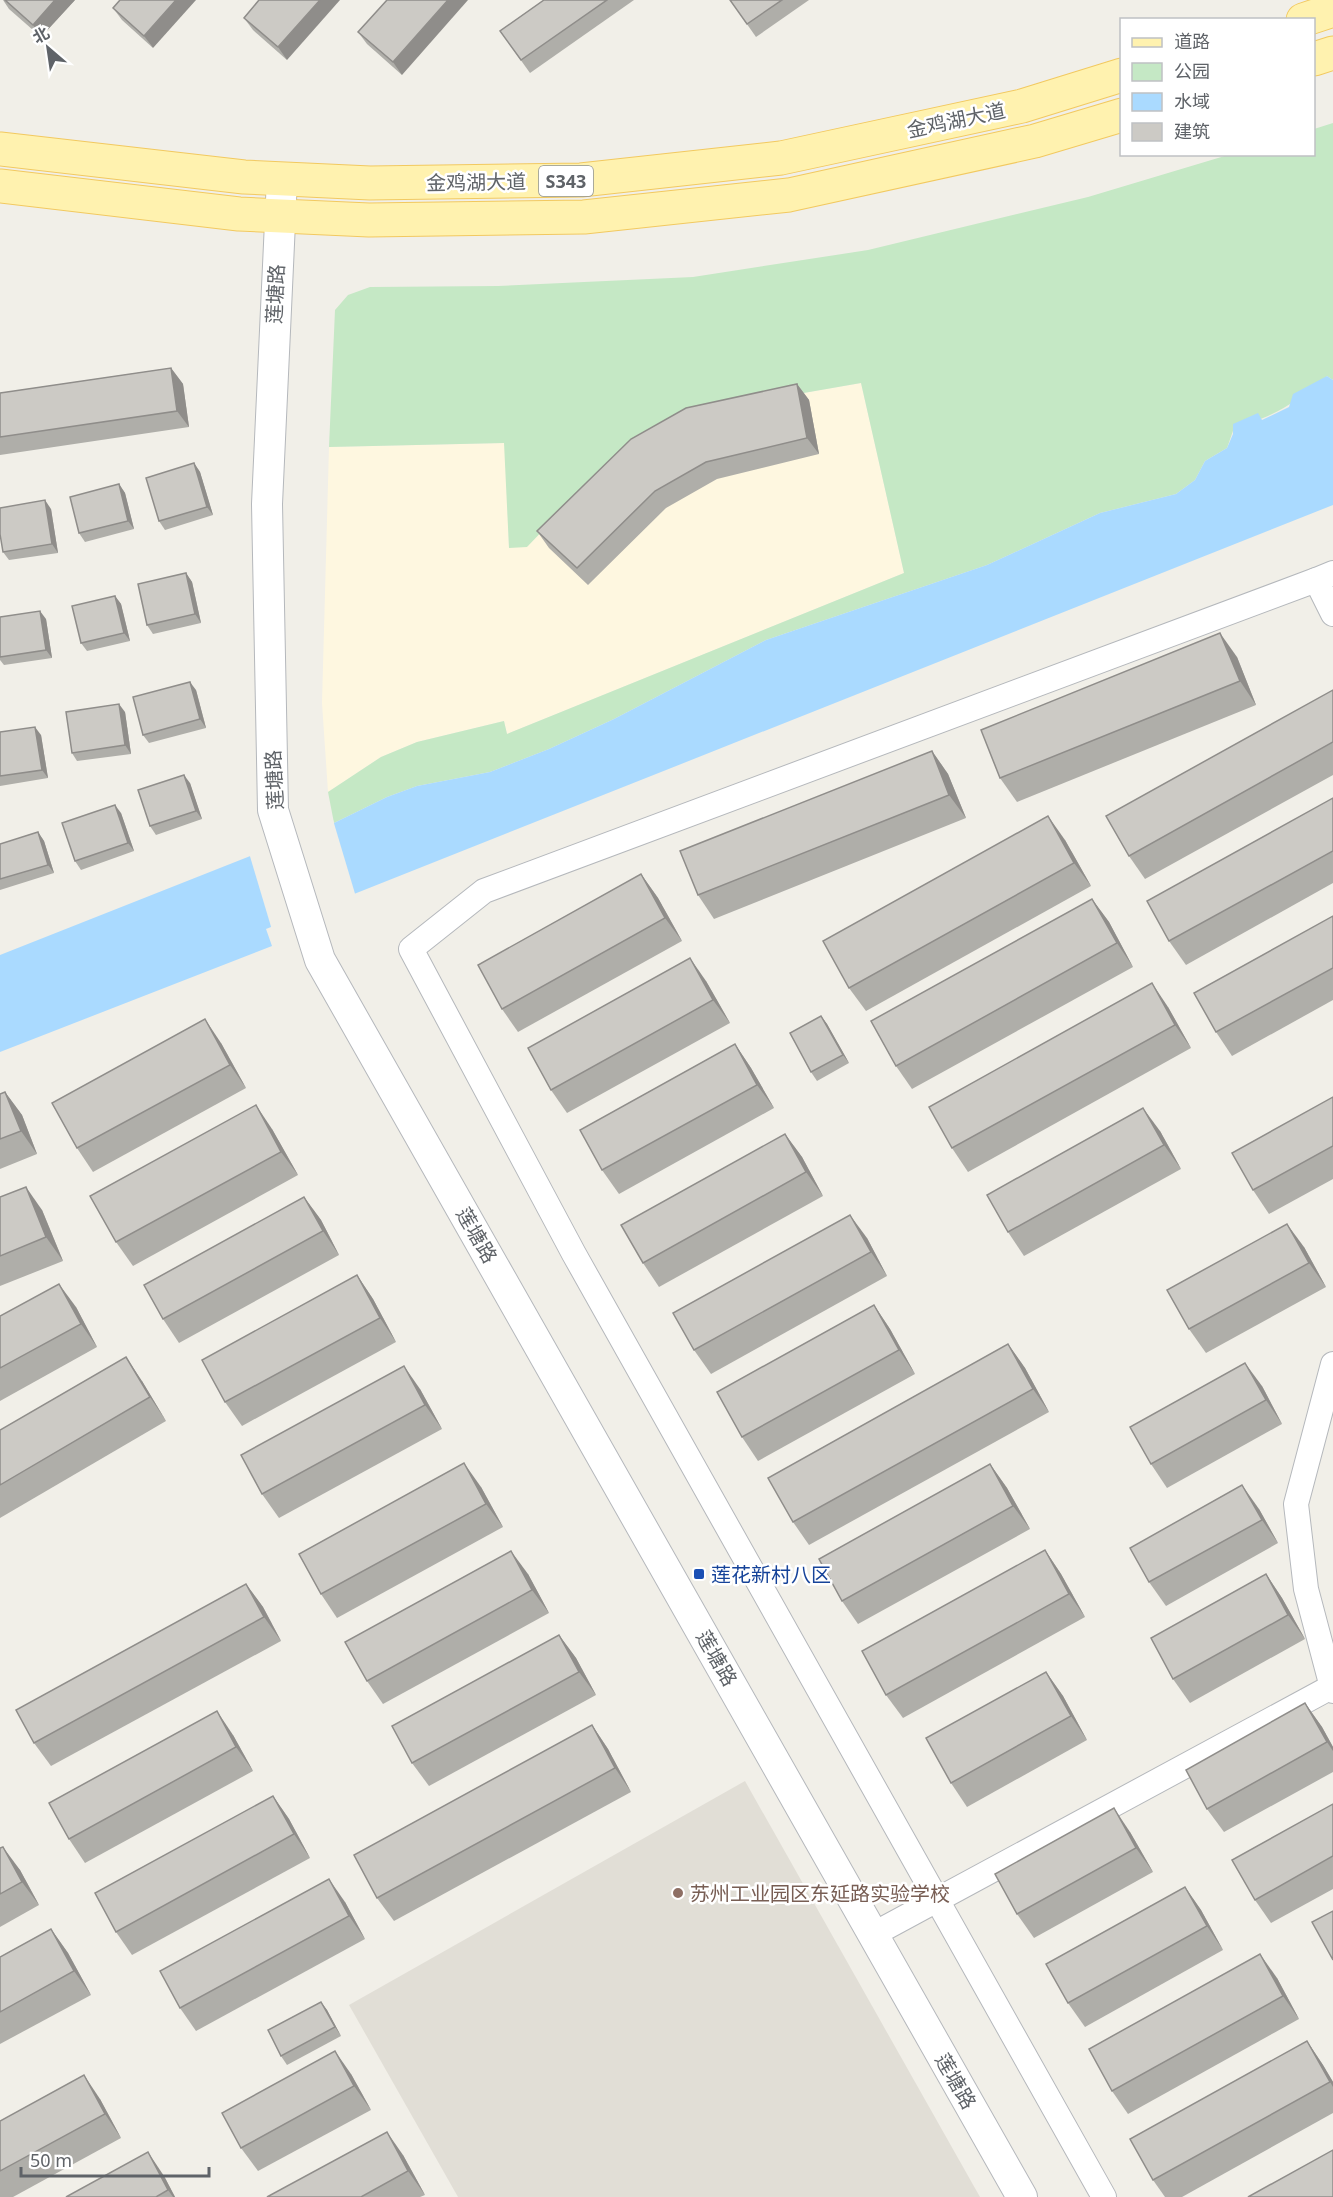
<svg xmlns="http://www.w3.org/2000/svg" width="1333" height="2197" viewBox="0 0 1333 2197" font-family="'Noto Sans','Noto Sans SC',sans-serif">
<style>
.commercial{fill:#fef7e0}
.education{fill:#e1ded6}
.green{fill:#c5e8c5}
.water{fill:#aadaff}
.pier{fill:#f1efe8}
.lines{fill:none;stroke-linecap:round;stroke-linejoin:round}
.minor-casing{stroke:#b5b8bc;stroke-width:26}
.tertiary-casing{stroke:#b5b8bc;stroke-width:32}
.primary-casing{stroke:#f2c960;stroke-width:35}
.minor{stroke:#fff;stroke-width:24}
.tertiary{stroke:#fff;stroke-width:30}
.primary{stroke:#fff2af;stroke-width:33}
.wall{fill:#afaea9}
.shaded-wall{fill:#8f8d8a}
.building{fill:#cccac5;stroke:#8f8d8a;stroke-width:1.5}
.transit-dot{fill:#1a4fb4;stroke:#fff;stroke-width:2}
.education-dot{fill:#8d6e63;stroke:#fff;stroke-width:2}
.labels{text-anchor:middle;dominant-baseline:central;stroke-width:5;stroke-linejoin:round;paint-order:stroke}
.shield{fill:#fff;stroke:#8f9295;stroke-width:1.5}
.shield-label{font-size:18px;font-weight:bold;fill:#5f6368}
.street-label{font-size:20px;fill:#5f6368;stroke:#fff}
.transit-label{font-size:20px;fill:#164399;stroke:#fff;text-anchor:start}
.education-label{font-size:20px;fill:#785e54;stroke:#fff;text-anchor:start}
</style>
<rect width="100%" height="100%" fill="#f1efe8"/>
<path class="commercial" d="M861,383l43,190 -397,161 -3,-13 -87,21 -36,15 -53,35 -6,-89 7,-256 176,-4 4,105 108,-96 72,-39z"/>
<path class="education" d="M745,1781l235,416h-522l-109,-192z"/>
<path class="green" d="M1333,123v257l-6,-4c-34,28 -51,40 -93,52l-7,20 -22,13 -10,19 -19,14 -76,19 -113,52 -221,75 -152,79 -65,30 -59,23 -73,14 -30,11 -53,26 -6,-31 53,-35 36,-15 87,-21 3,13 397,-161 -43,-190 -172,30 -71,39 -91,95 -18,1 -5,-105 -175,4 6,-137 13,-15 22,-8 128,-1 195,-9 175,-27 220,-53 140,-42 86,-1v-25z"/>
<path class="water" d="M1327,376l6,4v125l-1067,424 6,17 -272,106v-97l334,-132 53,-26 30,-11 73,-14 59,-23 65,-30 152,-79 221,-75 113,-52 76,-19 19,-14 10,-19 22,-13 6,-14v-10l25,-11 4,7 27,-13 4,-13z"/>
<path class="pier" d="M333,820l23,77 -84,33 -23,-77z"/>
<g class="lines">
<defs>
<g id="minor">
<path d="M1333,573l-17,7 17,34"/>
<path d="M1333,1364l-37,140 10,85 27,102"/>
<path d="M874,1934l459,-248"/>
<path d="M1104,2197l-530,-943 -163,-305 73,-58 832,-311"/>
</g>
<path id="tertiary" d="M282,179l-15,325 6,306 47,150 702,1237"/>
<g id="primary">
<path d="M1303,20l30,-10"/>
<path d="M1314,59l19,-6"/>
<path d="M0,149l244,28 126,6 211,-3 200,-22 241,-52 100,-31"/>
<path d="M0,186l239,28 130,6 215,-3 205,-22 246,-54 87,-26"/>
</g>
</defs>
<use href="#minor" class="minor-casing"/>
<use href="#tertiary" class="tertiary-casing"/>
<use href="#primary" class="primary-casing"/>
<use href="#minor" class="minor"/>
<use href="#tertiary" class="tertiary"/>
<use href="#primary" class="primary"/>
</g>
<g class="wall">
<path d="M3,0h72l-34,37 -32,-28z"/>
<path d="M120,0l33,48 -31,-28 -9,-12z"/>
<path d="M259,0l28,60 -34,-30 -9,-12z"/>
<path d="M387,0l15,75 -35,-31 -9,-12z"/>
<path d="M544,0h90l-104,73 -30,-42z"/>
<path d="M730,0h79l-53,37z"/>
<path d="M171,368l12,16 6,43 -189,28v-62z"/>
<path d="M797,384l12,16 10,54 -102,25 -51,29 -78,77 -39,-37 -12,-17z"/>
<path d="M194,463l6,9 13,43 -48,15 -6,-9z"/>
<path d="M119,484l6,9 9,36 -49,13 -6,-9z"/>
<path d="M51,509l7,44 -49,7 -6,-8z"/>
<path d="M186,573l6,9 9,41 -48,11 -6,-9z"/>
<path d="M115,596l6,8 9,37 -43,10 -6,-8z"/>
<path d="M0,617l46,2 6,39 -48,7 -4,-5z"/>
<path d="M1237,657l19,48 -239,97 -17,-24z"/>
<path d="M196,690l10,38 -57,15 -6,-8z"/>
<path d="M1333,690v85l-188,104 -16,-23z"/>
<path d="M125,712l6,42 -54,7 -5,-8z"/>
<path d="M0,732l41,3 7,43 -48,8z"/>
<path d="M932,751l16,23 18,44 -252,101 -16,-24z"/>
<path d="M190,783l12,36 -46,16 -6,-9z"/>
<path d="M1333,798v85l-147,82 -17,-24z"/>
<path d="M121,813l13,38 -53,19 -6,-9z"/>
<path d="M38,832l6,9 10,32 -54,17v-46z"/>
<path d="M1065,840l26,46 -225,125 -17,-23z"/>
<path d="M641,874l17,24 24,43 -164,91 -16,-23z"/>
<path d="M1092,899l17,23 24,45 -221,122 -16,-23z"/>
<path d="M1333,916v84l-101,56 -16,-24z"/>
<path d="M706,981l24,42 -163,90 -16,-23z"/>
<path d="M1168,1007l23,41 -223,124 -16,-24z"/>
<path d="M821,1016l6,8 22,39 -32,18 -6,-9z"/>
<path d="M221,1043l25,45 -153,84 -16,-24z"/>
<path d="M735,1044l16,24 23,40 -155,86 -17,-24z"/>
<path d="M5,1092l17,23 15,39 -37,15v-75z"/>
<path d="M1333,1097v82l-64,35 -16,-24z"/>
<path d="M272,1129l26,46 -165,91 -17,-24z"/>
<path d="M1160,1131l21,38 -157,87 -16,-24z"/>
<path d="M785,1134l17,23 21,39 -164,91 -16,-24z"/>
<path d="M0,1197l42,13 21,51 -63,25z"/>
<path d="M304,1197l17,23 18,35 -160,88 -16,-24z"/>
<path d="M867,1238l20,38 -176,98 -17,-24z"/>
<path d="M1304,1247l22,40 -120,66 -17,-24z"/>
<path d="M357,1275l16,24 23,43 -154,84 -17,-24z"/>
<path d="M874,1305l16,24 25,45 -157,87 -16,-24z"/>
<path d="M76,1307l21,40 -97,54v-85z"/>
<path d="M1008,1344l17,24 24,44 -240,133 -16,-23z"/>
<path d="M142,1381l24,40 -166,97v-88z"/>
<path d="M1262,1386l20,38 -115,64 -16,-24z"/>
<path d="M420,1389l22,40 -163,89 -17,-24z"/>
<path d="M990,1464l17,24 23,41 -172,95 -16,-23z"/>
<path d="M481,1487l22,40 -166,91 -16,-24z"/>
<path d="M1259,1509l19,34 -112,63 -17,-24z"/>
<path d="M1045,1550l16,24 24,43 -182,101 -17,-23z"/>
<path d="M528,1574l21,39 -166,91 -16,-23z"/>
<path d="M1266,1574l16,24 23,41 -115,64 -17,-24z"/>
<path d="M246,1584l17,23 18,34 -230,125 -17,-23z"/>
<path d="M559,1635l17,23 20,37 -167,91 -17,-23z"/>
<path d="M1046,1672l17,24 24,44 -120,67 -16,-24z"/>
<path d="M1305,1703l17,24 11,20v25l-109,60 -17,-23z"/>
<path d="M592,1725l16,24 23,43 -237,129 -17,-23z"/>
<path d="M233,1735l20,36 -168,92 -16,-24z"/>
<path d="M273,1796l16,23 21,39 -178,97 -16,-23z"/>
<path d="M1333,1804v85l-62,34 -16,-23z"/>
<path d="M1130,1832l23,40 -119,66 -17,-24z"/>
<path d="M0,1848l20,22 19,35 -39,22z"/>
<path d="M1185,1887l16,23 22,40 -138,77 -17,-24z"/>
<path d="M345,1902l20,37 -169,92 -16,-23z"/>
<path d="M51,1929l17,24 23,42 -91,49v-87z"/>
<path d="M1277,1978l22,41 -171,95 -16,-23z"/>
<path d="M321,2002l6,8 14,26 -54,29 -6,-9z"/>
<path d="M1307,2041l16,24 10,17v31l-151,84h-17l-12,-17z"/>
<path d="M351,2074l20,36 -113,61 -17,-23z"/>
<path d="M100,2099l21,39 -108,59h-13v-76z"/>
<path d="M403,2155l22,40 -5,2h-153z"/>
<path d="M164,2176l11,21h-109z"/>
</g>
<g class="shaded-wall">
<path d="M55,0h20l-34,37 -8,-12z"/>
<path d="M176,0h20l-43,48 -9,-12z"/>
<path d="M320,0h20l-53,60 -9,-13z"/>
<path d="M448,0h20l-66,75 -9,-13z"/>
<path d="M171,368l12,16 6,43 -12,-16z"/>
<path d="M797,384l12,16 10,54 -12,-16z"/>
<path d="M194,463l6,9 13,43 -6,-8z"/>
<path d="M119,484l6,9 9,36 -6,-8z"/>
<path d="M45,500l6,9 7,44 -6,-9z"/>
<path d="M186,573l6,9 9,41 -6,-9z"/>
<path d="M115,596l6,8 9,37 -6,-8z"/>
<path d="M40,611l6,8 6,39 -6,-8z"/>
<path d="M1220,633l17,24 19,48 -16,-24z"/>
<path d="M190,682l6,8 10,38 -6,-9z"/>
<path d="M119,704l6,8 6,42 -6,-9z"/>
<path d="M35,727l6,8 7,43 -6,-8z"/>
<path d="M932,751l16,23 18,44 -17,-23z"/>
<path d="M184,775l6,8 12,36 -6,-8z"/>
<path d="M115,805l6,8 13,38 -6,-8z"/>
<path d="M1048,816l17,24 26,46 -17,-23z"/>
<path d="M38,832l6,9 10,32 -6,-8z"/>
<path d="M641,874l17,24 24,43 -17,-23z"/>
<path d="M1092,899l17,23 24,45 -16,-24z"/>
<path d="M690,958l16,23 24,42 -17,-23z"/>
<path d="M1152,983l16,24 23,41 -16,-23z"/>
<path d="M821,1016l6,8 22,39 -6,-8z"/>
<path d="M205,1019l16,24 25,45 -16,-23z"/>
<path d="M735,1044l16,24 23,40 -17,-23z"/>
<path d="M5,1092l17,23 15,39 -16,-23z"/>
<path d="M256,1105l16,24 26,46 -17,-23z"/>
<path d="M1143,1108l17,23 21,38 -17,-24z"/>
<path d="M785,1134l17,23 21,39 -17,-24z"/>
<path d="M26,1187l16,23 21,51 -17,-24z"/>
<path d="M304,1197l17,23 18,35 -16,-24z"/>
<path d="M850,1215l17,23 20,38 -16,-24z"/>
<path d="M1287,1224l17,23 22,40 -17,-24z"/>
<path d="M357,1275l16,24 23,43 -16,-24z"/>
<path d="M59,1284l17,23 21,40 -16,-23z"/>
<path d="M874,1305l16,24 25,45 -16,-24z"/>
<path d="M1008,1344l17,24 24,44 -16,-23z"/>
<path d="M126,1357l16,24 24,40 -16,-24z"/>
<path d="M1245,1363l17,23 20,38 -16,-24z"/>
<path d="M404,1366l16,23 22,40 -17,-24z"/>
<path d="M464,1463l17,24 22,40 -17,-23z"/>
<path d="M990,1464l17,24 23,41 -17,-23z"/>
<path d="M1242,1485l17,24 19,34 -16,-23z"/>
<path d="M1045,1550l16,24 24,43 -16,-23z"/>
<path d="M511,1551l17,23 21,39 -17,-23z"/>
<path d="M1266,1574l16,24 23,41 -17,-24z"/>
<path d="M246,1584l17,23 18,34 -17,-24z"/>
<path d="M559,1635l17,23 20,37 -17,-23z"/>
<path d="M1046,1672l17,24 24,44 -16,-24z"/>
<path d="M1305,1703l17,24 11,20v4l-6,-9z"/>
<path d="M217,1711l16,24 20,36 -17,-24z"/>
<path d="M592,1725l16,24 23,43 -16,-24z"/>
<path d="M273,1796l16,23 21,39 -16,-24z"/>
<path d="M1114,1808l16,24 23,40 -17,-24z"/>
<path d="M3,1847l17,23 19,35 -17,-23z"/>
<path d="M329,1879l16,23 20,37 -16,-23z"/>
<path d="M1185,1887l16,23 22,40 -16,-24z"/>
<path d="M51,1929l17,24 23,42 -17,-24z"/>
<path d="M1260,1954l17,24 22,41 -16,-23z"/>
<path d="M321,2002l6,8 14,26 -6,-9z"/>
<path d="M1307,2041l16,24 10,17v5z"/>
<path d="M335,2051l16,23 20,36 -17,-24z"/>
<path d="M84,2075l16,24 21,39 -16,-24z"/>
<path d="M387,2132l16,23 22,40 -17,-24z"/>
<path d="M148,2152l16,24 11,21h-2l-5,-7z"/>
</g>
<g class="building">
<path d="M5,0h50l-22,25z"/>
<path d="M120,0h56l-32,36 -31,-28z"/>
<path d="M259,0h61l-42,47 -34,-29z"/>
<path d="M387,0h61l-55,62 -35,-30z"/>
<path d="M544,0h63l-86,60 -21,-29z"/>
<path d="M730,0h52l-35,24z"/>
<path d="M171,368l6,43 -177,26v-44z"/>
<path d="M797,384l10,54 -101,24 -51,29 -78,77 -40,-37 94,-92 55,-31z"/>
<path d="M194,463l13,44 -48,14 -13,-43z"/>
<path d="M119,484l9,37 -49,12 -9,-36z"/>
<path d="M45,500l7,44 -49,8 -3,-18v-26z"/>
<path d="M186,573l9,41 -48,11 -9,-41z"/>
<path d="M115,596l9,37 -43,10 -9,-37z"/>
<path d="M40,611l6,39 -46,7v-40z"/>
<path d="M1220,633l20,48 -240,97 -19,-48z"/>
<path d="M190,682l10,37 -57,16 -10,-38z"/>
<path d="M1333,690v52l-204,114 -23,-40z"/>
<path d="M119,704l6,41 -53,8 -6,-41z"/>
<path d="M35,727l7,43 -42,6v-44z"/>
<path d="M932,751l17,44 -251,100 -18,-44z"/>
<path d="M184,775l12,36 -46,15 -12,-36z"/>
<path d="M1333,798v53l-164,90 -22,-40z"/>
<path d="M115,805l13,38 -53,18 -13,-38z"/>
<path d="M1048,816l26,47 -225,125 -26,-47z"/>
<path d="M38,832l10,33 -48,14v-35z"/>
<path d="M641,874l24,44 -163,91 -24,-44z"/>
<path d="M1092,899l25,44 -221,123 -25,-45z"/>
<path d="M1333,916v52l-117,64 -22,-39z"/>
<path d="M690,958l23,42 -162,90 -23,-42z"/>
<path d="M1152,983l23,42 -223,123 -23,-41z"/>
<path d="M821,1016l22,39 -32,17 -21,-39z"/>
<path d="M205,1019l25,46 -153,83 -25,-45z"/>
<path d="M735,1044l22,41 -155,85 -22,-40z"/>
<path d="M5,1092l16,39 -21,8v-45z"/>
<path d="M1333,1097v49l-80,44 -21,-37z"/>
<path d="M256,1105l25,47 -165,90 -26,-46z"/>
<path d="M1143,1108l21,37 -156,87 -21,-37z"/>
<path d="M785,1134l21,38 -163,91 -22,-38z"/>
<path d="M26,1187l20,50 -46,19v-59z"/>
<path d="M304,1197l19,34 -160,88 -19,-34z"/>
<path d="M850,1215l21,37 -177,98 -21,-37z"/>
<path d="M1287,1224l22,39 -120,66 -22,-39z"/>
<path d="M357,1275l23,43 -155,84 -23,-42z"/>
<path d="M59,1284l22,40 -81,44v-52z"/>
<path d="M874,1305l25,45 -157,87 -25,-45z"/>
<path d="M1008,1344l25,45 -240,133 -25,-44z"/>
<path d="M126,1357l24,40 -150,88v-55z"/>
<path d="M1245,1363l21,37 -115,64 -21,-37z"/>
<path d="M404,1366l21,39 -163,89 -21,-39z"/>
<path d="M464,1463l22,41 -165,90 -22,-40z"/>
<path d="M990,1464l23,42 -171,95 -23,-42z"/>
<path d="M1242,1485l20,35 -113,62 -19,-34z"/>
<path d="M1045,1550l24,44 -183,101 -24,-44z"/>
<path d="M511,1551l21,39 -165,91 -22,-39z"/>
<path d="M1266,1574l22,41 -115,64 -22,-41z"/>
<path d="M246,1584l18,33 -230,126 -18,-33z"/>
<path d="M559,1635l20,37 -167,91 -20,-37z"/>
<path d="M1046,1672l25,44 -120,67 -25,-45z"/>
<path d="M1305,1703l22,39 -120,67 -21,-39z"/>
<path d="M217,1711l19,36 -167,92 -20,-36z"/>
<path d="M592,1725l23,43 -238,130 -23,-43z"/>
<path d="M273,1796l21,38 -178,98 -21,-39z"/>
<path d="M1333,1804v52l-78,44 -23,-40z"/>
<path d="M1114,1808l22,40 -119,66 -22,-40z"/>
<path d="M3,1847l19,35 -22,12v-46z"/>
<path d="M329,1879l20,37 -169,92 -20,-37z"/>
<path d="M1185,1887l22,39 -139,77 -22,-39z"/>
<path d="M1333,1911v49l-21,-38z"/>
<path d="M51,1929l23,42 -74,41v-55z"/>
<path d="M1260,1954l23,42 -171,95 -23,-42z"/>
<path d="M321,2002l14,25 -54,29 -13,-26z"/>
<path d="M1307,2041l23,41 -177,98 -23,-41z"/>
<path d="M335,2051l19,35 -113,62 -19,-35z"/>
<path d="M84,2075l21,39 -105,57v-50z"/>
<path d="M387,2132l21,39 -47,26h-94z"/>
<path d="M1333,2150v47h-85z"/>
<path d="M148,2152l20,38 -12,7h-90z"/>
</g>
<rect class="transit-dot" x="693" y="1568" width="12" height="12" rx="3"/>
<circle class="education-dot" cx="678" cy="1893" r="6"/>
<g class="labels">
<rect class="shield" x="539" y="166" width="54" height="30" rx="4.5"/>
<g class="shield-label">
<text x="566" y="181">S343</text>
</g>
<g class="street-label">
<text transform="translate(956 120) rotate(-12)">金鸡湖大道</text>
<text transform="translate(476 182) rotate(-1)">金鸡湖大道</text>
<text transform="translate(275 294) rotate(-87)">莲塘路</text>
<text transform="translate(274 780) rotate(-93)">莲塘路</text>
<text transform="translate(477 1235) rotate(60)">莲塘路</text>
<text transform="translate(717 1658) rotate(60)">莲塘路</text>
<text transform="translate(956 2081) rotate(60)">莲塘路</text>
</g>
<g class="transit-label">
<text x="711" y="1574">莲花新村八区</text>
</g>
<g class="education-label">
<text x="690" y="1893">苏州工业园区东延路实验学校</text>
</g>
</g>
<rect x="1120" y="18" width="195" height="138" fill="#ffffff" stroke="#bfc1c3" stroke-width="1.5"/>
<rect x="1132" y="38" width="30" height="9" fill="#fff2af" stroke="#bfc1c3" stroke-width="1.5"/>
<text x="1174" y="48" font-size="18" fill="#5f6368">道路</text>
<rect x="1132" y="63" width="30" height="18" fill="#c5e8c5" stroke="#bfc1c3" stroke-width="1.5"/>
<text x="1174" y="78" font-size="18" fill="#5f6368">公园</text>
<rect x="1132" y="93" width="30" height="18" fill="#aadaff" stroke="#bfc1c3" stroke-width="1.5"/>
<text x="1174" y="108" font-size="18" fill="#5f6368">水域</text>
<rect x="1132" y="123" width="30" height="18" fill="#cccac5" stroke="#bfc1c3" stroke-width="1.5"/>
<text x="1174" y="138" font-size="18" fill="#5f6368">建筑</text>
<g transform="translate(48 48) rotate(331)" stroke="#ffffff" stroke-width="4.5" paint-order="stroke">
<path d="M0-4.5L10 22L0 15L-10 22Z" fill="#5f6368"/>
<text y="-9" font-size="16" font-weight="bold" text-anchor="middle" fill="#5f6368">北</text>
</g>
<path d="M21 2167v9h188v-9" fill="none" stroke="#5f6368" stroke-width="3"/>
<text x="30" y="2167" font-size="18" fill="#5f6368" stroke="#ffffff" stroke-width="4.5" paint-order="stroke">50 m</text>
</svg>
